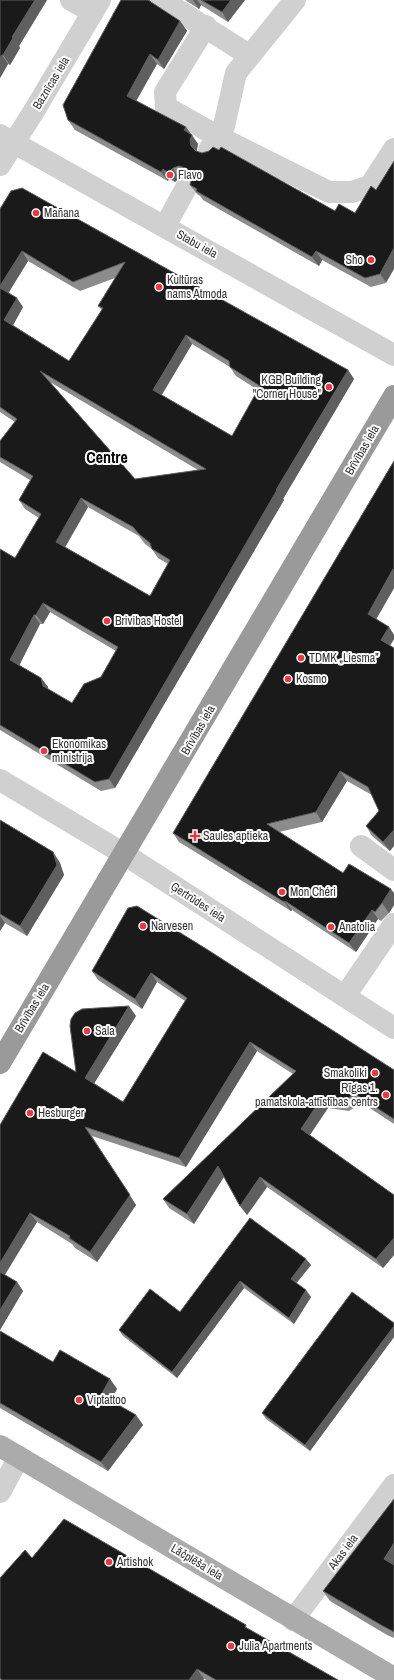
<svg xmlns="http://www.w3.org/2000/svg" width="394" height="1680" viewBox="0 0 394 1680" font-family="'Archivo Narrow',sans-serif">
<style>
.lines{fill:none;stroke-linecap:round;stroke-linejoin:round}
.minor{stroke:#d0d0d0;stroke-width:22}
.major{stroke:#ababab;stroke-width:22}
.highway{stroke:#9a9a9a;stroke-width:22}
.wall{fill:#8c8c8c;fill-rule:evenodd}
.shaded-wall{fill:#5f5f5f}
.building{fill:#1a1a1a;stroke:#5f5f5f;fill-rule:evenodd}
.poi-dot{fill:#e63946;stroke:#fff;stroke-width:1.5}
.labels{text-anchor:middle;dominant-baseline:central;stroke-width:4;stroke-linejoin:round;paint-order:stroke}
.street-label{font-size:12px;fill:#333;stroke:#fff}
.poi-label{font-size:12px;fill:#333;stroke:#fff;text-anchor:start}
.district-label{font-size:16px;font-weight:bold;fill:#000;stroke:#fff}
</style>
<rect width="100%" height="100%" fill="#fff"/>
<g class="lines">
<g class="minor">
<path d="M71,0l22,12"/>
<path d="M162,0l87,55"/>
<path d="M206,26l-41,66 1,15 51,29 112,56h23l18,-6 24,-37"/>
<path d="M0,135l394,220"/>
<path d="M209,150l15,-24 12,-53 59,-73"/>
<path d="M0,165l34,-54 66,-111"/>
<path d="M165,226l21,-38"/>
<path d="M0,780l124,74 270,174"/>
<path d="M361,846l33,24"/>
<path d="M345,996l49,-72"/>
<path d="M0,1492l19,-35"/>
<path d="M293,1620l101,-135"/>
</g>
<path class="major" d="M0,1446l394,232"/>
<path class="highway" d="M0,1063l394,-667"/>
</g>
<g class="wall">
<path d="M0,0h47l-28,46 1,2 -10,17 -2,-1 -8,14z"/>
<path d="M121,0h29v2l30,19 7,10 -23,38 -7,-5 -21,36 56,35 6,9 -1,5v3l138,59 4,-7 47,79 -15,4 -49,-27 -3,6 -116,-66 -3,-4 -3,-2 -7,-9 2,-8 -7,-1 -6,2 -4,4 -6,-3 -1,2 -93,-51 -7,-10z"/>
<path d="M185,0h60l-17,22 -27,-17 -2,4z"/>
<path d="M11,191l337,179 6,9 -71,120 1,1 -169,288 -14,3 -101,-61v-181l15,9 24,-40 -14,-9 -6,-9 11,-20 -30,-18v-21l15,-19 -15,-10v-203zM28,261l52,30 35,-13 -17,28 4,4 -33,51 -56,-36 10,-18 -15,-14zM192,344l38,23 6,9 22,14 -26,46 -70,-41zM50,382l148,88 -63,9zM88,507l51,29 6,8 7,5 6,9 10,6 -18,32 -85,-49zM50,612l66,39 -15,26 -29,26 -24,-14v-2l-7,-9 -22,-13 21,-41h3z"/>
<path d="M394,461v127l-18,31 13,8 5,8v4l-4,6v206l-18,-15 -6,-10 13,-15 -7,-16 -25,-14 -25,41 -43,10 64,41 51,20v12l-5,8 -8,8 -3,-2 -22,33 -64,-42 -1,1 -112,-69 -6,-9z"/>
<path d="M0,820l53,32 7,11 4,12 -37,61 -22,-13 -5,8z"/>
<path d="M128,908l266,162v54l-32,-21 -13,8 -21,-3 -18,27 84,60v60l-11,13 -116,-81 -20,28 -23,-38 -30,47 -25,-16 -6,-9 130,-125 -36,-23 -71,116 -94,-31 44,69 -39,57 -22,-14 -3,-4 -35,-22 -32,53 12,7 6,9 -23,39v-205l76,-53 60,-56 -42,67 29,19 62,-101 -28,-19 -15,27 -44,-29 -6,-9z"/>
<path d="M250,1218l61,47 -15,18 15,14 -17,27 -50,-36 -67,90 -54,-42 -4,-6 61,-18z"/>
<path d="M394,1323v14l-84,114 -44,-32 -4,-6z"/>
<path d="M0,1331l53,31 57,17 7,10 -7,12 26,14 7,10 -35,46 -108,-63z"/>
<path d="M32,1558l217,71 89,51h-131l-3,-1 -1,1h-203v-102z"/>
<path d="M393,1565h1v73l-7,-3 -57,-34 -7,-10z"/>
</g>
<g class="shaded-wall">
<path d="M35,0h12l-28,46 1,2 -10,17 -7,-10 9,-18z"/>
<path d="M193,0h4l4,5 -2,4z"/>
<path d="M231,0h14l-17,22 -6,-10z"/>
<path d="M180,21l7,10 -23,38 -6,-9z"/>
<path d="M150,54l7,10 -23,41 -7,-9z"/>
<path d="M2,55l6,9 -8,14v-20z"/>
<path d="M186,127l12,17 -1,5 1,7 -7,-10 -7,-16z"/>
<path d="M173,168l6,10 -4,4 -7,-9z"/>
<path d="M163,169l6,10 -1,2 -7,-9z"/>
<path d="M394,248v21l-8,14 -6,-9z"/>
<path d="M22,251l6,10 -22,36 -6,-9v-2z"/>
<path d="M316,251l6,9 -3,6 -7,-9z"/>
<path d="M17,298l6,9 -12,22 -7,-9z"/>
<path d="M186,335l6,9 -33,55 -6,-9z"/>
<path d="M348,370l6,9 -71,120 1,1 -169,288 -6,-9 167,-289z"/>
<path d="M81,498l7,9 -25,44 -7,-9z"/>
<path d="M393,569l1,1v18l-20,35 -6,-9z"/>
<path d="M43,603l7,9 -7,12 -7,-9z"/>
<path d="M34,615l6,9 -23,46 -7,-10z"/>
<path d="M389,627l5,8v4l-6,10 -7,-9z"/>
<path d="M41,678l7,9 1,8 -6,-9z"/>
<path d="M340,771l7,10 -25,41 -6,-10z"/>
<path d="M394,830v16l-4,5 -7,-9z"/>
<path d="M53,852l7,11 4,12 -37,61 -7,-10z"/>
<path d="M391,889l3,4v12l-5,8 -7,-10z"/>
<path d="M285,901l7,9 -1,1 -7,-9z"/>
<path d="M372,910l6,9 -22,33 -7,-9z"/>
<path d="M0,916l5,7 -5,8z"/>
<path d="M151,973l6,9 -15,27 -7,-10z"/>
<path d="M129,1006l7,10 -44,71 -7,-9z"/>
<path d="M250,1042l7,9 -71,116 -7,-9z"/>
<path d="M321,1099l7,9 -21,31 -6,-10z"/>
<path d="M85,1127l51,78 -39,57 -7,-10z"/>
<path d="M218,1166l7,9 -31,49 -7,-10z"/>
<path d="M260,1177l7,10 -20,28 -7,-9z"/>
<path d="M30,1213l7,9 -35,57 -2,-3v-13z"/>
<path d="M394,1238v17l-11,13 -7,-9z"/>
<path d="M306,1259l5,6 -16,20 -4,-6z"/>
<path d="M240,1281l4,7 -67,90 -5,-6z"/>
<path d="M17,1282l6,9 -23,39v-20z"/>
<path d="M306,1290l5,7 -17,27 -5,-6z"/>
<path d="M394,1326v11l-84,114 -5,-6z"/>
<path d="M110,1379l7,10 -9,16 -7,-10z"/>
<path d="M136,1415l7,10 -35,46 -7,-9z"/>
<path d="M394,1543v21l-3,5 -7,-10z"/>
<path d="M197,1669l7,10 -1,1h-14z"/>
</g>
<g class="building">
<path d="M0,0h35l-23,37 1,1 -10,17h-1l-2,3z"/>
<path d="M121,0h27l32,21 -22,39 -8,-6 -23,42 59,31 -2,3 8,5 -2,5 1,6 5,5 6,2 7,-2 4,-4 6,3 2,-3 114,64 4,-7 16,9 16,-27 5,4 18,-29v87l-14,26 -15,4 -49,-27 -4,6 -116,-66 1,-2 -7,-4 2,-7 -2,-6 -4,-4 -7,-2 -6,2 -5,5 -5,-4 -2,3 -93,-52 -5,-15z"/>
<path d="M201,0h30l-9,12z"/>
<path d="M22,188l326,182 -72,120h1l-168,289 -14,3 -95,-57v-176l15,9 26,-44 -22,-14 14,-24 -33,-19v-16l17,-22 -17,-12v-119l17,10 -13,22 65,41 34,-53 -5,-2 27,-44 -52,20 -51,-31 -22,35v-77l11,-18zM186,335l43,26 1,6 30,19 -28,50 -79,-46zM40,371l166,98 -71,10zM81,498l52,29 6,7 11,9 2,6 18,11 -20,36 -94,-54zM43,603l75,44 -17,30 -17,7 -12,19 -29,-17 -2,-8 -31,-18 24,-45h2z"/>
<path d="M394,461v109l-1,-1 -25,45 21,13 -8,13 13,8v182l-11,12 -17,-16 13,-15 -11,-24 -28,-16 -24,41 -49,12 76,49 6,-9 42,25 -9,14 -7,9 -3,-2 -23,33 -64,-42 -1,1 -111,-69z"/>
<path d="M0,820l53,32 4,13 -37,61 -20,-12z"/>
<path d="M137,906l71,44 186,120v49l-39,-25 -12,7 -22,-2 -20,30 93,66v43l-18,21 -116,-82 -20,29 -22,-40 -31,48 -24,-15 133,-128 -46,-29 -71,116 -94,-31 45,68 -40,57 -21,-14 1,-2 -40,-23 -30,50v-138l43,-73 33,20 -6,-46 1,-7 4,-6 7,-4 47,-3 -44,72 38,24 64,-104 -36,-25 -16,26 -43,-28 36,-63z"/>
<path d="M250,1218l56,41 -15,20 15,11 -17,28 -49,-37 -68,91 -53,-42 31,-41 30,23z"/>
<path d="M0,1272l17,10 -17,28z"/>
<path d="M352,1292l42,31v3l-89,119 -43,-32z"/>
<path d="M0,1331l53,31 7,-12 50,29 -9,16 35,20 -35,47 -101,-59z"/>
<path d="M394,1499v44l-10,16 10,6v67l-13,-7 -58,-34z"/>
<path d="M64,1519l182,106 -1,2 93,53h-122l-19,-11 -8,11h-187l-2,-2v-100l25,-28 7,8z"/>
</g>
<g class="poi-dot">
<circle cx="170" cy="175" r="4"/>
<circle cx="36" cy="213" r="4"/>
<circle cx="371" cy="260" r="4"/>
<circle cx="159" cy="287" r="4"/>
<circle cx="329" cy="387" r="4"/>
<circle cx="107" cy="621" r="4"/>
<circle cx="301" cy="658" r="4"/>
<circle cx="288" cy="679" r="4"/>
<circle cx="44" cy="751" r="4"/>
<path d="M193 830h4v4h4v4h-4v4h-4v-4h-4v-4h4z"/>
<circle cx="282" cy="892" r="4"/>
<circle cx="143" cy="926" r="4"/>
<circle cx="331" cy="927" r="4"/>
<circle cx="87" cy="1031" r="4"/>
<circle cx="375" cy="1073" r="4"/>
<circle cx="386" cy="1095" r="4"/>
<circle cx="30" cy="1113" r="4"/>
<circle cx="79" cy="1400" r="4"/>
<circle cx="109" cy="1562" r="4"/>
<circle cx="231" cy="1646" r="4"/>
</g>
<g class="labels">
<g class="street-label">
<text transform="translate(51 83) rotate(-59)">Baznīcas iela</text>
<text transform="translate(197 244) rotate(29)">Stabu iela</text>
<text transform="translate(362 450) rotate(-60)">Brīvības iela</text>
<text transform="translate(198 730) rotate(-60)">Brīvības iela</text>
<text transform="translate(198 902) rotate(33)">Ģertrūdes iela</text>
<text transform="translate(32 1008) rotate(-59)">Brīvības iela</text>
<text transform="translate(343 1552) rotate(-53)">Akas iela</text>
<text transform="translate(197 1562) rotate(31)">Lāčplēša iela</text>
</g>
<g class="poi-label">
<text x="178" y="175">Flavo</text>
<text x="44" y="213">Mañana</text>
<text x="363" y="260" text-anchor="end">Sho</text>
<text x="167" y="280">Kultūras<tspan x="167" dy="14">nams Atmoda</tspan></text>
<text x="321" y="380" text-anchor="end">KGB Building<tspan x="321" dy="14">"Corner House"</tspan></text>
<text x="115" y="621">Brivibas Hostel</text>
<text x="309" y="658">TDMK „Liesma”</text>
<text x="296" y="679">Kosmo</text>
<text x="52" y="744">Ekonomikas<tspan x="52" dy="14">ministrija</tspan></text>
<text x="203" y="836">Saules aptieka</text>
<text x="290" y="892">Mon Chéri</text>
<text x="151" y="926">Narvesen</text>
<text x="339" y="927">Anatolia</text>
<text x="95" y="1031">Sala</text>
<text x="367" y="1073" text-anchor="end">Smakoliki</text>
<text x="378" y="1088" text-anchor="end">Rīgas 1.<tspan x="378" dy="14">pamatskola-attīstības centrs</tspan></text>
<text x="38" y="1113">Hesburger</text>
<text x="87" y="1400">Viptattoo</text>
<text x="117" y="1562">Artishok</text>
<text x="239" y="1646">Julia Apartments</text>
</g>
<g class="district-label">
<text x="107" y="457">Centre</text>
</g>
</g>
</svg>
